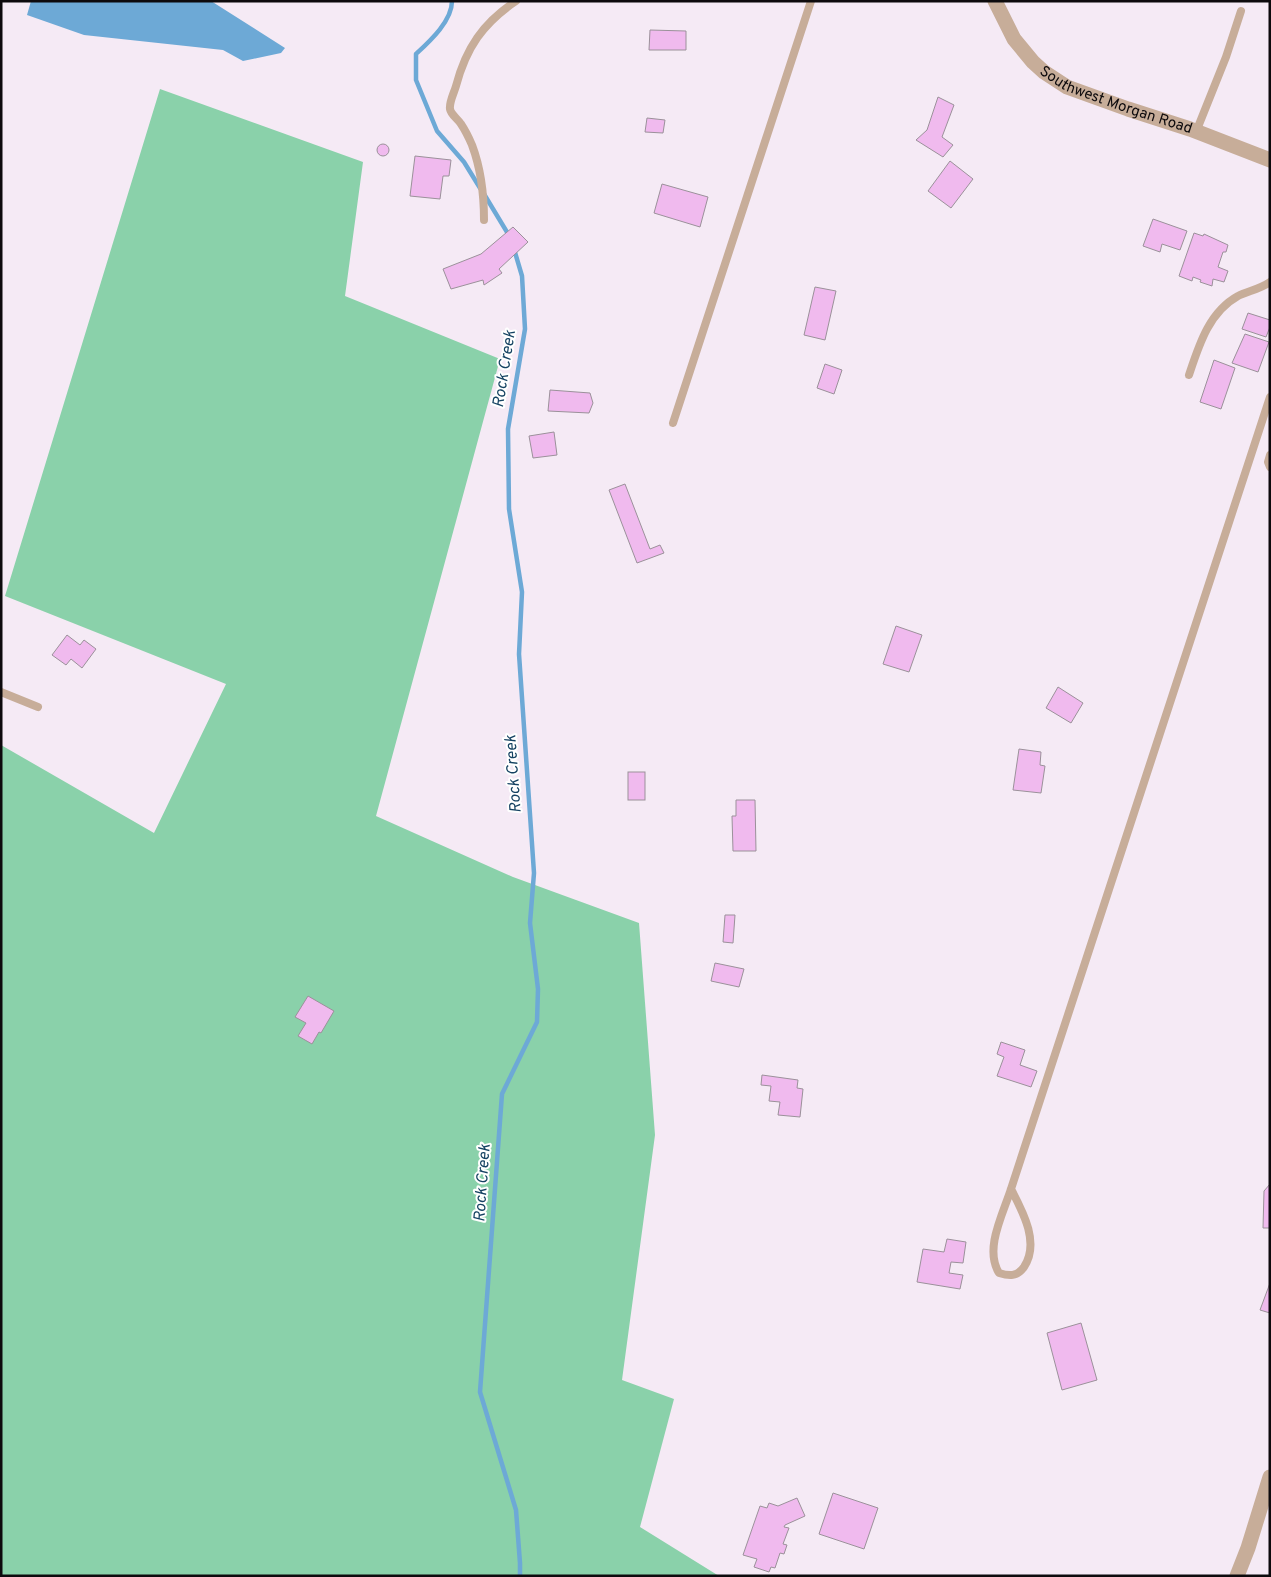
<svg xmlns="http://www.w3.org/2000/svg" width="1271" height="1577" viewBox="0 0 1271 1577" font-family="Overpass,sans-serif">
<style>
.green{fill:#8ad1aa}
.water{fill:#6da9d6}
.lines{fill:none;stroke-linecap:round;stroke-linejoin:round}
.stream{stroke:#6da9d6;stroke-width:4.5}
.building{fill:#f0baee;stroke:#9b919a}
.service{stroke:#c7ad99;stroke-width:8}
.minor{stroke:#c7ad99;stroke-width:15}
.labels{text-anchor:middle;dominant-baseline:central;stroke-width:4;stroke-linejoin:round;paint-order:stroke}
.street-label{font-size:15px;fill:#0d0a0d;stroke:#fff}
.water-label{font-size:16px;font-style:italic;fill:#154262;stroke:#fff}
</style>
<rect width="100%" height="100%" fill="#f5eaf5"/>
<path class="green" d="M160,89l203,73 -18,134 155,63 -124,457 137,61 126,46 16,212 -33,245 52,19 -34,128 79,49h-718v-831l153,88 72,-149 -221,-88z"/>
<path class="water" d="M31,1h180l74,47 -4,5 -38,8 -20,-11 -139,-15 -57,-20z"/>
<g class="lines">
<g class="stream">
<path d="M452,1c0,20 -22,40 -36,53v26l21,51 27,31 16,26"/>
<path d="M484,194l26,43"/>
<path d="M514,249l8,27 3,53 -17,100 1,80 13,83 -3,62 15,219 -4,50 8,66 -1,33 -35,72 -22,298 36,118 4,53v13"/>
</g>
</g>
<g class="building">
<path d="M650,30l36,1v19h-37z"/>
<path d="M938,97l16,8 -12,32 11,8 -10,12 -27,-17 11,-10z"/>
<path d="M647,118l18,2 -2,13 -18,-1z"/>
<circle cx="383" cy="150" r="6"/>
<path d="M415,156l36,4 -2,16h-6l-3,23 -30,-3z"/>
<path d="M950,161l23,18 -22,29 -23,-17z"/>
<path d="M662,184l46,13 -8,30 -46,-14z"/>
<path d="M1153,219l34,12 -7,19 -18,-6 -2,8 -17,-6z"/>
<path d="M513,227l15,15 -29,27 3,4 -18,12 -1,-5 -32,9 -8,-20 38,-15z"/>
<path d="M1194,233l9,3 1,-2 24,11 -2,7h-3l-5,15 10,4 -4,11 -11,-3 -1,7 -12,-4 1,-2 -8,-3 -1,4 -13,-5z"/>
<path d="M815,287l21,4 -11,49 -21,-5z"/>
<path d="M1248,313l22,7v7l-4,10 -24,-8z"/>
<path d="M1245,334l24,8 -11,30 -26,-9z"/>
<path d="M1214,360l21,8 -14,41 -21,-7z"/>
<path d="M825,364l17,6 -8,24 -17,-6z"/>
<path d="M550,390l40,3 3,10 -4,10 -41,-2z"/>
<path d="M554,432l3,23 -24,3 -4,-22z"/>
<path d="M625,484l25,65 10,-4 4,8 -27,10 -28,-73z"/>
<path d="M896,626l26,9 -13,37 -26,-8z"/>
<path d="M67,635l13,10 4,-5 12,9 -14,19 -11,-9 -5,6 -14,-10z"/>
<path d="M1058,687l25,16 -12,20 -25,-15z"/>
<path d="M1019,749l22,3 -1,13 5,1 -4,27 -28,-3z"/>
<rect x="628" y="772" width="17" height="28"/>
<path d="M736,800h19l1,51h-23l-1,-35h4z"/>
<path d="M725,915h10l-2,28 -10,-1z"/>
<path d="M715,963l29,6 -5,18 -28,-6z"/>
<path d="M308,996l26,15 -13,22 -2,-1 -7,12 -14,-8 8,-13 -11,-6z"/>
<path d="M1001,1042l24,8 -5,15 17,6 -6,16 -34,-11 7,-19 -7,-3z"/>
<path d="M762,1075l36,5 -1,8 6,1 -3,28 -22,-2 2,-13 -11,-1 2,-15 -10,-1z"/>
<path d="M1270,1184v44h-7l1,-37z"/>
<path d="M947,1239l19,3 -3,21 -12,-1 -2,11 14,2 -3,14 -43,-7 6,-33 21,3z"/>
<path d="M1270,1283v30l-10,-3z"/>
<path d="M1081,1323l16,57 -35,10 -15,-57z"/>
<path d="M833,1493l45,15 -14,41 -45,-15z"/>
<path d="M797,1498l8,18 -20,9 -1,2 5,1 -6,16 4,1 -3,9 -4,-1 -5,15 -4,-1 -2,5 -15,-5 3,-8 -14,-4 17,-49 7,2 2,-5 9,3z"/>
</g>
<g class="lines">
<g class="service">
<path d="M1196,132l30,-75 15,-46"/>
<path d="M484,220c0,-25 -3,-51 -12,-75 -3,-7 -7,-15 -11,-21 -3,-5 -10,-9 -11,-15 -1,-7 4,-16 6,-23 10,-38 27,-63 60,-85"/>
<path d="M1189,375c10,-30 20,-63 49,-79 10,-5 22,-7 32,-14"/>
<path d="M673,423l138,-422"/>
<path d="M1270,455l-2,7 2,5"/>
<path d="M1,692l37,15"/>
<path d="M1011,1189c12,23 29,54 13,78 -7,10 -15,9 -25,6 -15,-24 4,-59 12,-84l259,-792"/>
</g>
<g class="minor">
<path id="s1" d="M995,1l19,38 19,23 11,10 23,15 61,22 62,20 80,31"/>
<path d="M1237,1576l11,-28 22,-71"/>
</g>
</g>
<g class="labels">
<g class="street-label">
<text stroke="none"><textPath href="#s1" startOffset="165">Southwest Morgan Road</textPath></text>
</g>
<g class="water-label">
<text transform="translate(505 369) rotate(-81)">Rock Creek</text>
<text transform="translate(514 774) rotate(-94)">Rock Creek</text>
<text transform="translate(483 1183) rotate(-86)">Rock Creek</text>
</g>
</g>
<rect width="1271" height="1577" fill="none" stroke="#0d0a0d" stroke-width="5"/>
</svg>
